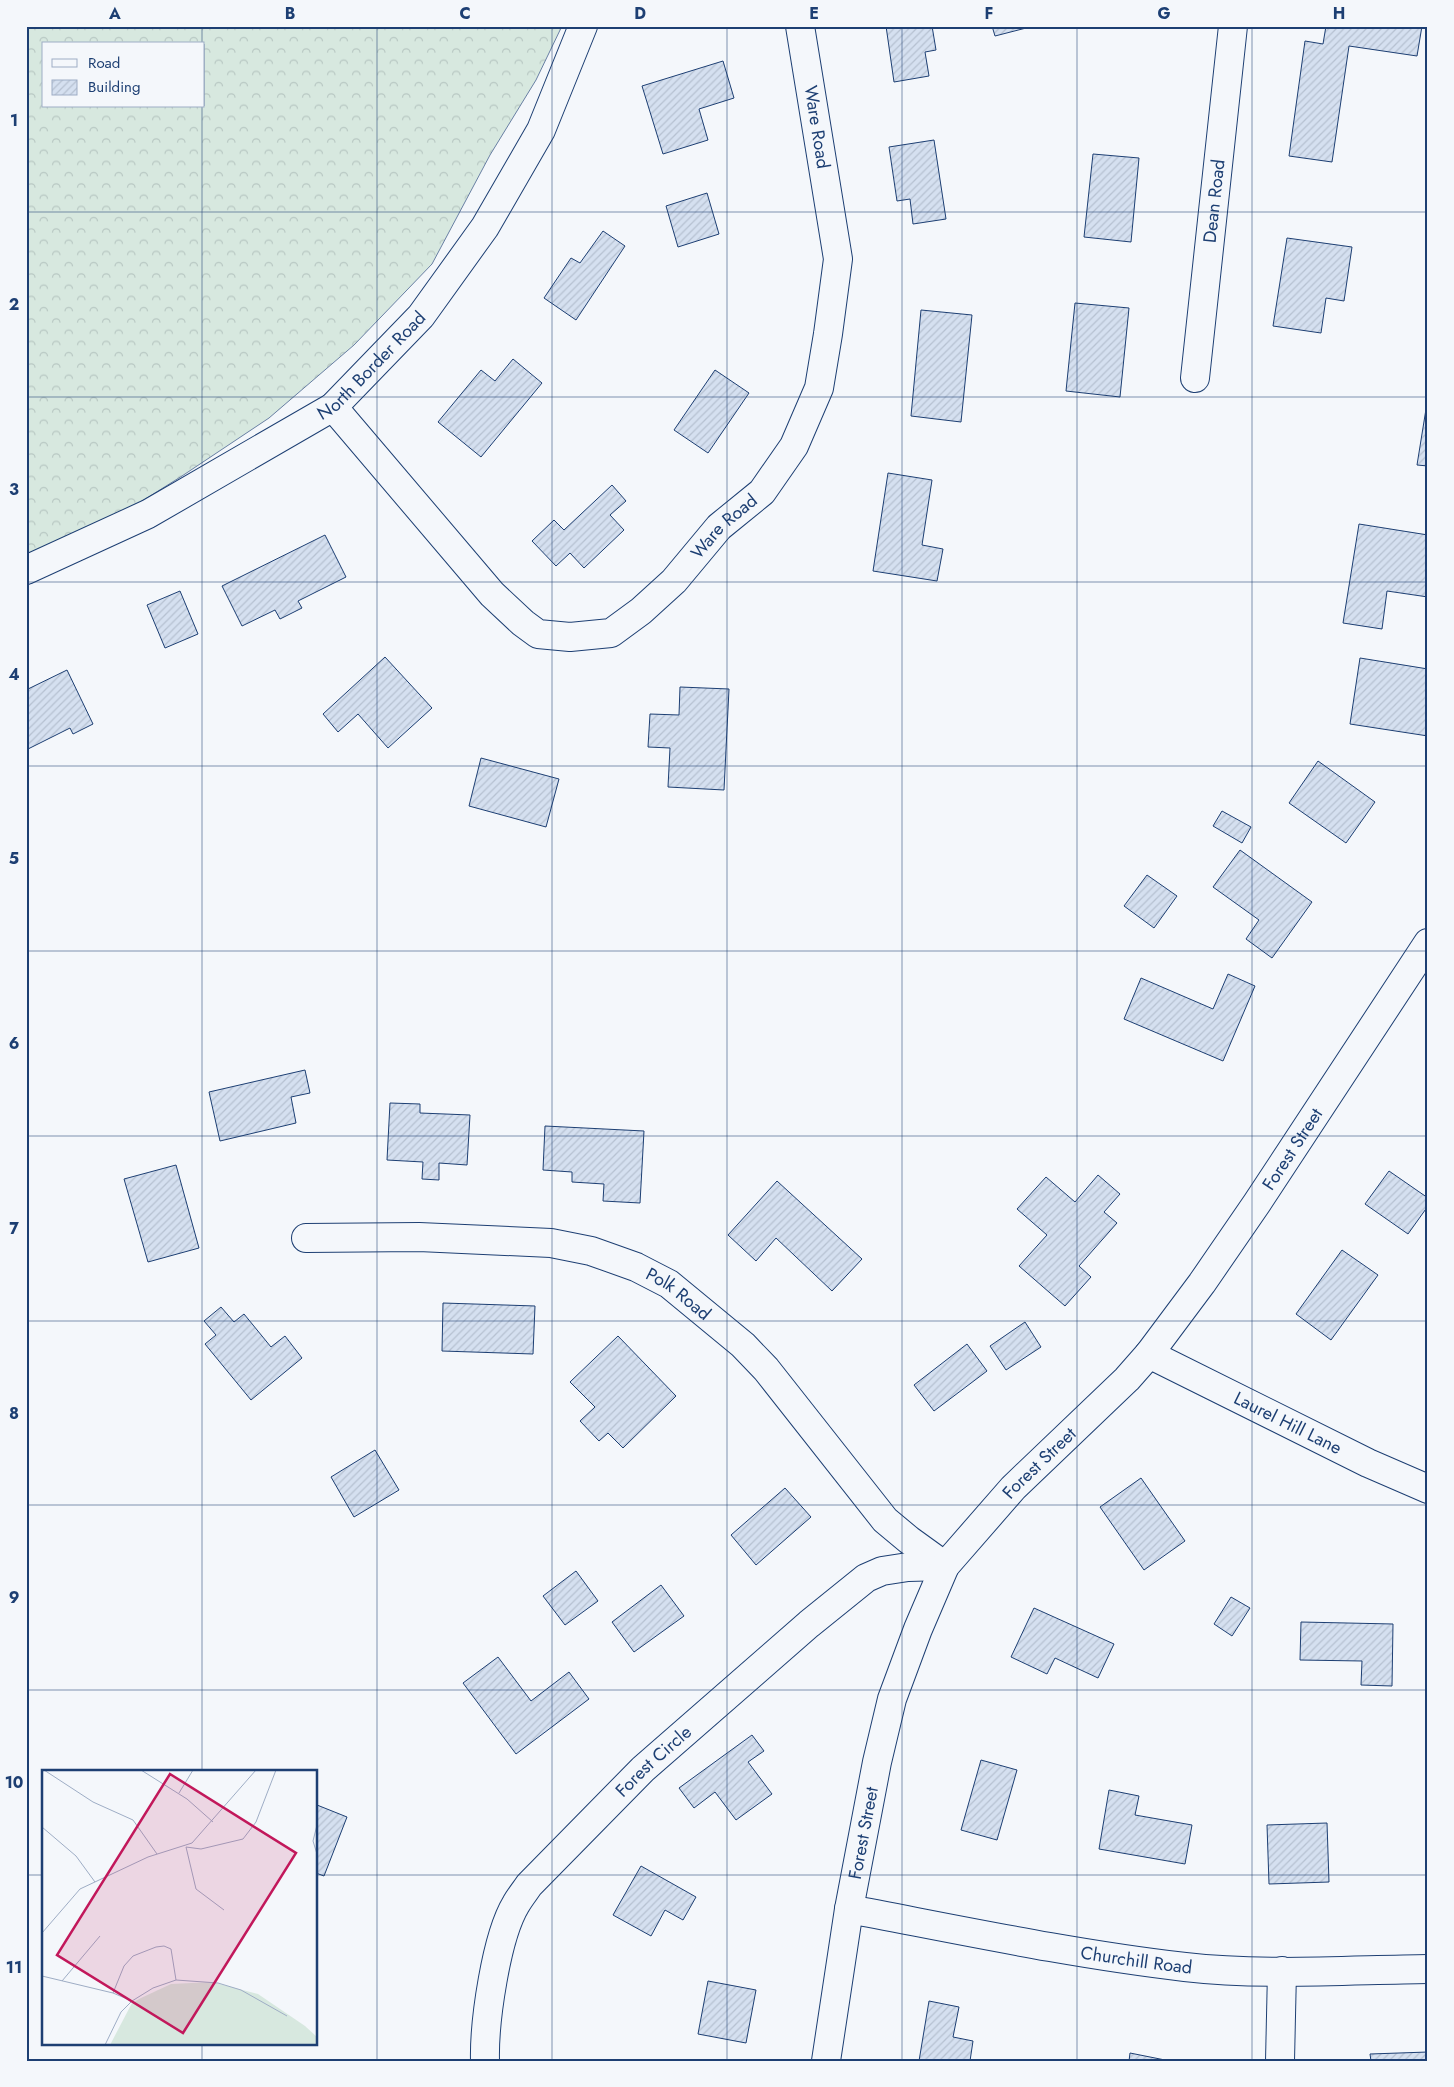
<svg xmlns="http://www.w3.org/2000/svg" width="1454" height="2087" viewBox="0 0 1454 2087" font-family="Jost,sans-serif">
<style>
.forest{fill:url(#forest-crowns);stroke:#687fa3;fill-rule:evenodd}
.building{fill:url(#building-hatch);stroke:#1d3f73}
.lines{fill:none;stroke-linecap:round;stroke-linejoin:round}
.minor-casing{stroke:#1d3f73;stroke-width:30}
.major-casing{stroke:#1d3f73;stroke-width:30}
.minor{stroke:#f4f7fb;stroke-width:28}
.major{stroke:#f4f7fb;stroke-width:28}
.grid{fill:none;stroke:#1d3f73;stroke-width:1;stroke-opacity:0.55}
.labels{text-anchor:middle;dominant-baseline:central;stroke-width:4;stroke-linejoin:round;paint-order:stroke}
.street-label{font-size:18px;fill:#1d3f73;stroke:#f4f7fb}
.inset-road{fill:none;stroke:#9eadc5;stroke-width:1}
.view{fill:#c2185b;fill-opacity:0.15;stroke:#c2185b;stroke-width:2.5}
.inset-edge{fill:none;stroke:#1d3f73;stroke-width:2.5}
.neatline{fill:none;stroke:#1d3f73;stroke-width:2}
.grid-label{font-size:16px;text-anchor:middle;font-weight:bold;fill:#1d3f73}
</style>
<defs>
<pattern id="forest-crowns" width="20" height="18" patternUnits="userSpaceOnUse" patternTransform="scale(1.25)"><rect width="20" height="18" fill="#d7e8df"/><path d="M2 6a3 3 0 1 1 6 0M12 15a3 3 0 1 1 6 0" fill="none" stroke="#b8c8c3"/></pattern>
<pattern id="building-hatch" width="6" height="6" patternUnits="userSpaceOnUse" patternTransform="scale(1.25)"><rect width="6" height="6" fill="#d5e0f0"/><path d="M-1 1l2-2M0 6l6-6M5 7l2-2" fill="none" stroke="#b6c1d1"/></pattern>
</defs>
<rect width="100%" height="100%" fill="#f4f7fb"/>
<path class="forest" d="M26,26h536l-26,54 -46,75 -58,109 -78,81 -85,73 -87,58 -156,98zM44,44h160v62h-160z"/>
<g class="building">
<path d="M886,26h46l4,24 -11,2 4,24 -35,6z"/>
<path d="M992,26h37l1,1 -35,9z"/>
<path d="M1326,26h96l-5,30 -68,-10 -17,116 -43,-6 16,-115 18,3z"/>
<path d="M723,61l11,37 -35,11 9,31 -45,14 -21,-68z"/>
<path d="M934,140l12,79 -33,5 -3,-25 -13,2 -8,-54z"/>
<path d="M1093,154l46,4 -8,84 -47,-5z"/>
<path d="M707,193l12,41 -41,13 -12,-41z"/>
<path d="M603,231l22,15 -49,74 -32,-22 27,-40 9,5z"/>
<path d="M1287,238l65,9 -8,54 -18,-3 -5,35 -48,-7z"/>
<path d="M1075,303l54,5 -9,89 -54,-6z"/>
<path d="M921,310l51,5 -11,107 -50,-6z"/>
<path d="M513,359l29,24 -61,74 -43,-35 43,-52 14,11z"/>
<path d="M715,370l34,23 -41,60 -34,-23z"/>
<path d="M1426,409l2,1v56l-11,-1z"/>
<path d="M888,473l44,7 -10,65 21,4 -6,32 -64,-10z"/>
<path d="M612,485l14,16 -16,14 14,15 -40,38 -14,-15 -14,13 -24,-25 22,-21 10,10z"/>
<path d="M1359,524l69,11v62l-41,-6 -5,38 -39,-6z"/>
<path d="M325,535l21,42 -48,24 4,7 -22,11 -5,-9 -33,16 -20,-40z"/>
<path d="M180,591l18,43 -33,14 -18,-43z"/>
<path d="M385,657l47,51 -44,40 -30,-34 -20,18 -15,-18z"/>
<path d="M1360,658l68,11v67l-78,-12z"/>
<path d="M67,670l26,54 -20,10 -3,-6 -44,22v-60z"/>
<path d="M680,687l49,2 -5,101 -56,-3 2,-39 -22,-1 2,-33 29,1z"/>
<path d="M481,758l78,21 -13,48 -77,-21z"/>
<path d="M1318,761l57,41 -29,41 -57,-40z"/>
<path d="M1222,811l29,16 -9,16 -29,-17z"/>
<path d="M1240,850l72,52 -40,56 -26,-19 13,-19 -46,-33z"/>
<path d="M1147,875l30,21 -23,32 -30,-22z"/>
<path d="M1228,974l27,12 -32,75 -99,-42 17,-41 72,31z"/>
<path d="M305,1070l5,23 -19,4 5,26 -76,18 -11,-49z"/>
<path d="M390,1103l30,1v9l50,2 -3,50 -28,-2v17l-17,-1 1,-17 -36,-2z"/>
<path d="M545,1126l99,5 -4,72 -37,-2 1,-17 -32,-2v-10l-29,-2z"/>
<path d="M176,1165l23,83 -51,14 -24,-83z"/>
<path d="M1389,1171l39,27v8l-20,28 -43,-30z"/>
<path d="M1098,1175l22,19 -16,18 13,11 -38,43 12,11 -26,29 -46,-40 28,-31 -30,-26 29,-32 29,25z"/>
<path d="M777,1181l85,78 -30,32 -56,-53 -20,23 -28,-26z"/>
<path d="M1342,1250l36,25 -47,65 -35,-26z"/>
<path d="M443,1303l92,3 -2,48 -91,-3z"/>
<path d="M221,1307l13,15 10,-8 27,33 14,-11 17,22 -51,42 -46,-56 11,-9 -12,-14z"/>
<path d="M1025,1322l16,25 -35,23 -16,-24z"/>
<path d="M618,1336l58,60 -53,52 -15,-15 -9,8 -19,-20 15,-14 -25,-25z"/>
<path d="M967,1344l20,27 -53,40 -20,-26z"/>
<path d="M375,1450l24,40 -45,27 -23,-40z"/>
<path d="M1141,1478l44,63 -41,29 -44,-63z"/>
<path d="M785,1488l26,29 -55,48 -25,-30z"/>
<path d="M576,1571l22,30 -33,24 -22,-29z"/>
<path d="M661,1585l23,31 -50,36 -22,-30z"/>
<path d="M1231,1597l19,11 -18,28 -18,-12z"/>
<path d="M1034,1608l80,36 -16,34 -43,-20 -8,16 -36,-17z"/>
<path d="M1301,1622l92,2 -1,62 -31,-1 1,-24 -62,-1z"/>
<path d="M498,1657l33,44 38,-29 20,27 -73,55 -53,-71z"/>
<path d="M752,1735l12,16 -16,11 24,32 -36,26 -21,-28 -21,16 -15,-20z"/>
<path d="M981,1760l36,10 -20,70 -36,-10z"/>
<path d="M1109,1790l30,6 -4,19 57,10 -7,39 -86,-15z"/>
<path d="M317,1805l30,12 -23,59 -8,-3z"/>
<path d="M1327,1823l2,59 -60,2 -2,-59z"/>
<path d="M641,1866l55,31 -13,23 -18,-10 -14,26 -38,-21z"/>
<path d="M708,1981l48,9 -10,53 -48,-9z"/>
<path d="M929,2001l30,6 -6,30 20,4 -3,20h-51z"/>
<path d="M1428,2052v9h-57l-1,-7z"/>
<path d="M1130,2053l40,8h-41z"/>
</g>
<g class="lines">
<defs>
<g id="minor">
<path id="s1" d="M1195,378l38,-352"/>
<path id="s2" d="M333,407l159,187 31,29 15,11 32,3 41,-4 30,-22 33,-30 45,-54 43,-35 32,-46 25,-58 9,-54 10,-75 -38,-233"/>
<path id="s3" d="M26,570l122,-56 185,-107 88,-91 64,-89 56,-97 42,-104"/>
<path id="s4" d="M306,1238l113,-1 132,6 40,8 45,16 33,17 74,61 23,24 119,151 24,20 36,26"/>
<path id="s5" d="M1149,1354l219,109 60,26"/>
<path id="s6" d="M849,1909c111,21 223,45 336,58 79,9 163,3 243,2"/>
<path id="s7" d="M485,2061c-1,-39 11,-124 31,-157 4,-7 9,-13 13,-19l114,-116 166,-145 57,-46 16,-7 26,-4 37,-1"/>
<path d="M1280,2061l2,-90"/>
</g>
<g id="major">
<path id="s8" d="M826,2061l23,-152 28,-147 15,-63 26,-70 27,-63 68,-78 114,-109 22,-25 53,-71 55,-80 171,-260"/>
</g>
</defs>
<use href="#minor" class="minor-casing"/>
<use href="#major" class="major-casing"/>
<use href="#minor" class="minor"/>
<use href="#major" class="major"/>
</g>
<path class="grid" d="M202,26v18M377,26v2035M552,26v2035M727,26v2035M902,26v2035M1077,26v2035M1252,26v2035M202,106v1665M26,212h1402M26,397h1402M26,582h1402M26,766h1402M26,951h1402M26,1136h1402M26,1321h1402M26,1505h1402M26,1690h1402M26,1875h18M316,1875h1112M202,2043v18"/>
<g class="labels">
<g class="street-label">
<text transform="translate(817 127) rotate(81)">Ware Road</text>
<text stroke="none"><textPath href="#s1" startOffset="178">Dean Road</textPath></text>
<text stroke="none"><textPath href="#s3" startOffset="404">North Border Road</textPath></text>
<text stroke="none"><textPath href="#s2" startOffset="536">Ware Road</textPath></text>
<text stroke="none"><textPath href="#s8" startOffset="1056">Forest Street</textPath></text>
<text stroke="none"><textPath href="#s4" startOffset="384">Polk Road</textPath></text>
<text stroke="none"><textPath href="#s5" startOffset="155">Laurel Hill Lane</textPath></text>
<text stroke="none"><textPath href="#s8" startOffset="651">Forest Street</textPath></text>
<text stroke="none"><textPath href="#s7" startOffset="360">Forest Circle</textPath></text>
<text stroke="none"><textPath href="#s8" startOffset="231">Forest Street</textPath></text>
<text stroke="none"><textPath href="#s6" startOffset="292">Churchill Road</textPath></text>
</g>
</g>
<g transform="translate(42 1770)">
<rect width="275" height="275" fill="#f4f7fb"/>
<path d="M170,212l46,12 47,32 12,11v8h-207l22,-42 9,-5 30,-14z" fill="#d7e8df"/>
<path class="inset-road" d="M2,0l49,32 40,18 24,34M99,0l46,29 26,23M137,23l14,-23M275,55l-4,16 4,13M0,57l34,29 19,26M144,77l15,2 42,-10 13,-17 20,-52M144,77l10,42 28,21M0,163l38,-44 68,-32 44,-14 64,-73M0,206l71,17 19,8M20,211l38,-45M71,223l11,-27 9,-10 23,-9 8,-1 7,3 5,31M63,275l16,-33 11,-11 21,-13 23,-8 42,3 23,7 46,26"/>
<path class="view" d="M128,4l126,79 -113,180 -126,-78z"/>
<rect width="275" height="275" class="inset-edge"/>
</g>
<rect width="1454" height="2087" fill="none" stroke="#f4f7fb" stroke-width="55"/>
<rect x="42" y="42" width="162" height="65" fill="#f4f7fb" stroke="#9eadc5"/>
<rect x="52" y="59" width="25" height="8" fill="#f4f7fb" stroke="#9eadc5"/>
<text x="88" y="68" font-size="15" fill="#1d3f73">Road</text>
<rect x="52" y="80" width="25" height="15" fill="url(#building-hatch)" stroke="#9eadc5"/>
<text x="88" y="92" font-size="15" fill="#1d3f73">Building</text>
<rect x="28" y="28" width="1398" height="2032" class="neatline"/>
<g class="grid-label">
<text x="115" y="19">A</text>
<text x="290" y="19">B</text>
<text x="465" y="19">C</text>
<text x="640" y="19">D</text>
<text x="814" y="19">E</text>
<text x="989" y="19">F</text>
<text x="1164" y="19">G</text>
<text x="1339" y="19">H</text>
<text x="14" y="126">1</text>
<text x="14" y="310">2</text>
<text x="14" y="495">3</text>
<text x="14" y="680">4</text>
<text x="14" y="864">5</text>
<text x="14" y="1049">6</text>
<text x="14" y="1234">7</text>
<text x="14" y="1419">8</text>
<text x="14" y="1603">9</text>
<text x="14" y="1788">10</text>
<text x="14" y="1973">11</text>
</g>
</svg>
